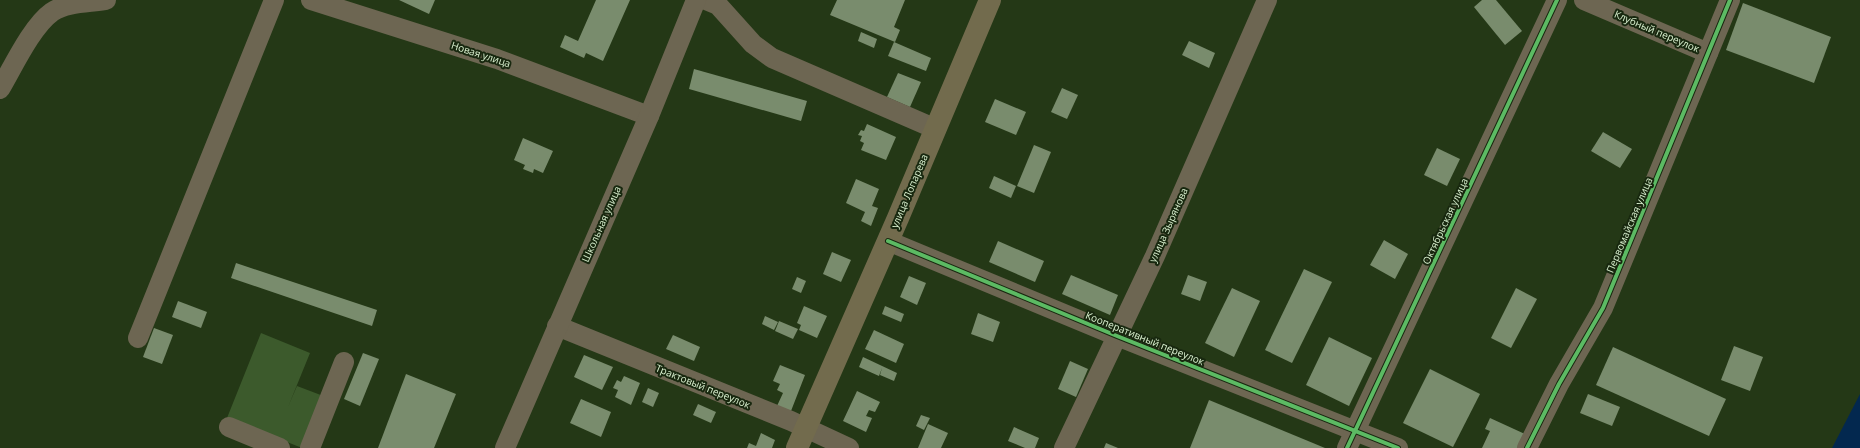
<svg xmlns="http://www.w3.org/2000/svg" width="1860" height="448" viewBox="0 0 1860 448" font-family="'Open Sans',sans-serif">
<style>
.green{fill:#3c5a2c}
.water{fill:#03284f}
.building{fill:#798c6d}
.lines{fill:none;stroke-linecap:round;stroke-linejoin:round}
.minor{stroke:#6d6652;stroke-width:20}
.major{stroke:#726b4d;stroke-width:22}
.cycleway-casing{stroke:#18280f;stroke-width:6}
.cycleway{stroke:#5cba63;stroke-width:4}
.labels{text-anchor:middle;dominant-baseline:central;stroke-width:4;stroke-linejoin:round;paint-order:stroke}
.street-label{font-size:10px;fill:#dbf2d1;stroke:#18280f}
</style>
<rect width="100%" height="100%" fill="#243816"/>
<path class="green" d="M261,333l49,20 -22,54 9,-21 29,11 -24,51 -75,-30z"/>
<path class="water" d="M1860,394v54h-28z"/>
<g class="building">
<path d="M399,0h36l-6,14z"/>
<path d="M596,0h34l-27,61 -17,-8 -2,5 -24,-11 5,-12 13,6z"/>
<path d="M837,0h68l-11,27 6,3 -5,12 -65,-27z"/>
<path d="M1482,0h14l26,31 -17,14 -31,-38z"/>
<path d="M1743,3l88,34 -17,46 -88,-33z"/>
<path d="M861,32l16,7 -3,9 -16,-7z"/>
<path d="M1189,41l26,12 -6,15 -27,-13z"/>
<path d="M894,42l37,16 -5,13 -38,-15z"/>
<path d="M694,69l113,32 -6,20 -112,-32z"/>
<path d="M898,73l23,9 -11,25 -23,-10z"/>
<path d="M1062,88l16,7 -11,24 -16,-7z"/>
<path d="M995,99l31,13 -10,23 -31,-13z"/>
<path d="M867,124l29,13 -10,23 -25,-10 3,-7 -4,-2 2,-5 -4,-1 3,-5 3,1z"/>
<path d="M1603,132l29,17 -12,19 -29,-17z"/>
<path d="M523,138l30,13 -10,22 -9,-4 -1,4 -10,-4 2,-4 -11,-5z"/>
<path d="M1034,145l17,7 -17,41 -17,-7z"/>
<path d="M1437,148l23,11 -13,27 -23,-11z"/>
<path d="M994,176l22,10 -5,12 -22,-10z"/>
<path d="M856,179l23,10 -7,17 6,2 -7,18 -10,-5 4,-9 -19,-9z"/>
<path d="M1384,240l24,14 -13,25 -25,-14z"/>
<path d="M998,241l46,20 -9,21 -46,-20z"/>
<path d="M832,252l19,8 -10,22 -18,-8z"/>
<path d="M236,263l141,47 -5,16 -141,-48z"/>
<path d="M1304,269l28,13 -40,81 -27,-13z"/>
<path d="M1071,275l47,20 -8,20 -48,-21z"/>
<path d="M1188,275l19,7 -7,19 -19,-7z"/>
<path d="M909,276l17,7 -9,22 -17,-8z"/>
<path d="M797,277l9,4 -5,12 -9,-4z"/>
<path d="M1232,288l28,13 -26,56 -29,-14z"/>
<path d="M1516,288l21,11 -26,49 -20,-10z"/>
<path d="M178,301l29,11 -6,16 -29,-11z"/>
<path d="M804,306l23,10 -10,22 -18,-8 2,-5 -4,-2z"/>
<path d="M885,306l19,8 -3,8 -19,-8z"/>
<path d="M978,313l22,9 -7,20 -22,-8z"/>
<path d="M765,316l13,6 -4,8 -12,-6z"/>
<path d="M779,321l19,8 -5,10 -18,-8z"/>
<path d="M154,328l19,7 -11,29 -19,-7z"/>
<path d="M874,330l30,14 -8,19 -31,-14z"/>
<path d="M673,335l27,12 -6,14 -28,-12z"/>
<path d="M1329,337l43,21 -23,48 -43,-21z"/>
<path d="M1734,346l29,11 -13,34 -29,-11z"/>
<path d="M1613,347l113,52 -17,37 -113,-51z"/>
<path d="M363,353l16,6 -19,47 -16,-7z"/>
<path d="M584,355l29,12 -11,23 -28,-13z"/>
<path d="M863,357l34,16 -3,8 -14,-6 2,-7 -3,8 -20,-9z"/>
<path d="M1070,361l18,8 -12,28 -18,-8z"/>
<path d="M780,365l25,10 -14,36 -14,-5 6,-13 -6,-3 3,-6 -7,-3z"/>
<path d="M1430,369l50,25 -27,53 -50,-24z"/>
<path d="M406,374l50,20 -22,54h-56z"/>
<path d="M624,376l16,7 -9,22 -16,-8 3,-7 -5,-2 4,-8 4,2z"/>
<path d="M648,388l11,5 -6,14 -11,-5z"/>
<path d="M857,391l23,11 -5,10 -6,-2 -3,6 6,2 -6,14 -23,-11z"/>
<path d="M1588,394l32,13 -8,19 -32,-13z"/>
<path d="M581,399l30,13 -10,25 -31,-14z"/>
<path d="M1209,400l116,48h-135z"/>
<path d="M698,404l18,8 -5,11 -18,-8z"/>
<path d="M921,415l9,3 -6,12 -8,-4z"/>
<path d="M1490,418l37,17 -6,13h-39l8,-17 -5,-2z"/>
<path d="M928,424l20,9 -7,15h-23z"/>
<path d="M1014,427l25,11 -4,10h-10l-17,-7z"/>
<path d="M761,433l14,7 -3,8h-25l2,-5 7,3z"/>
<path d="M1106,443l12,5h-14z"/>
</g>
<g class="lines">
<g class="minor">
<path d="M311,0l186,59 152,57"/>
<path d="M706,0l12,5 35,39 19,14 164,71"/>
<path d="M1584,0l124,53"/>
<path d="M0,89c13,-22 32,-63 52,-77 15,-10 37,-9 54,-12"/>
<path d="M888,241l229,95 281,112"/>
<path d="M557,326l234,95 58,27"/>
<path d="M138,338l136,-338"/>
<path d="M229,427l51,21"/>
<path d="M310,448l34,-86"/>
<path d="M505,448l144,-332 47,-116"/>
<path d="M1064,448l91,-192 112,-256"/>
<path d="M1347,448l210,-448"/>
<path d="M1527,448l32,-64 44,-76 127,-308"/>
</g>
<path class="major" d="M797,448l101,-230 92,-218"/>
<defs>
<g id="cycleway">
<path d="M888,241l229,95 281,112"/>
<path d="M1347,448l210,-448"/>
<path d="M1527,448l32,-64 44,-76 127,-308"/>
</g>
</defs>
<use href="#cycleway" class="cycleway-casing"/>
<use href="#cycleway" class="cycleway"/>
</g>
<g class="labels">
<g class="street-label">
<text transform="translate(1657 31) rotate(23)">Клубный переулок</text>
<text transform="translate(481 54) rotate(18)">Новая улица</text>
<text transform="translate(909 191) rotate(-67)">улица Лопарева</text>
<text transform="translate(1445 221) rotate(-65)">Октябрьская улица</text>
<text transform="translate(601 224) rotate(-66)">Школьная улица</text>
<text transform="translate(1168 225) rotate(-66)">улица Зырянова</text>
<text transform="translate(1629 225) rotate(-67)">Первомайская улица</text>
<text transform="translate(1145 338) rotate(22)">Кооперативный переулок</text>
<text transform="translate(703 386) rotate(22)">Трактовый переулок</text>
</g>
</g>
</svg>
